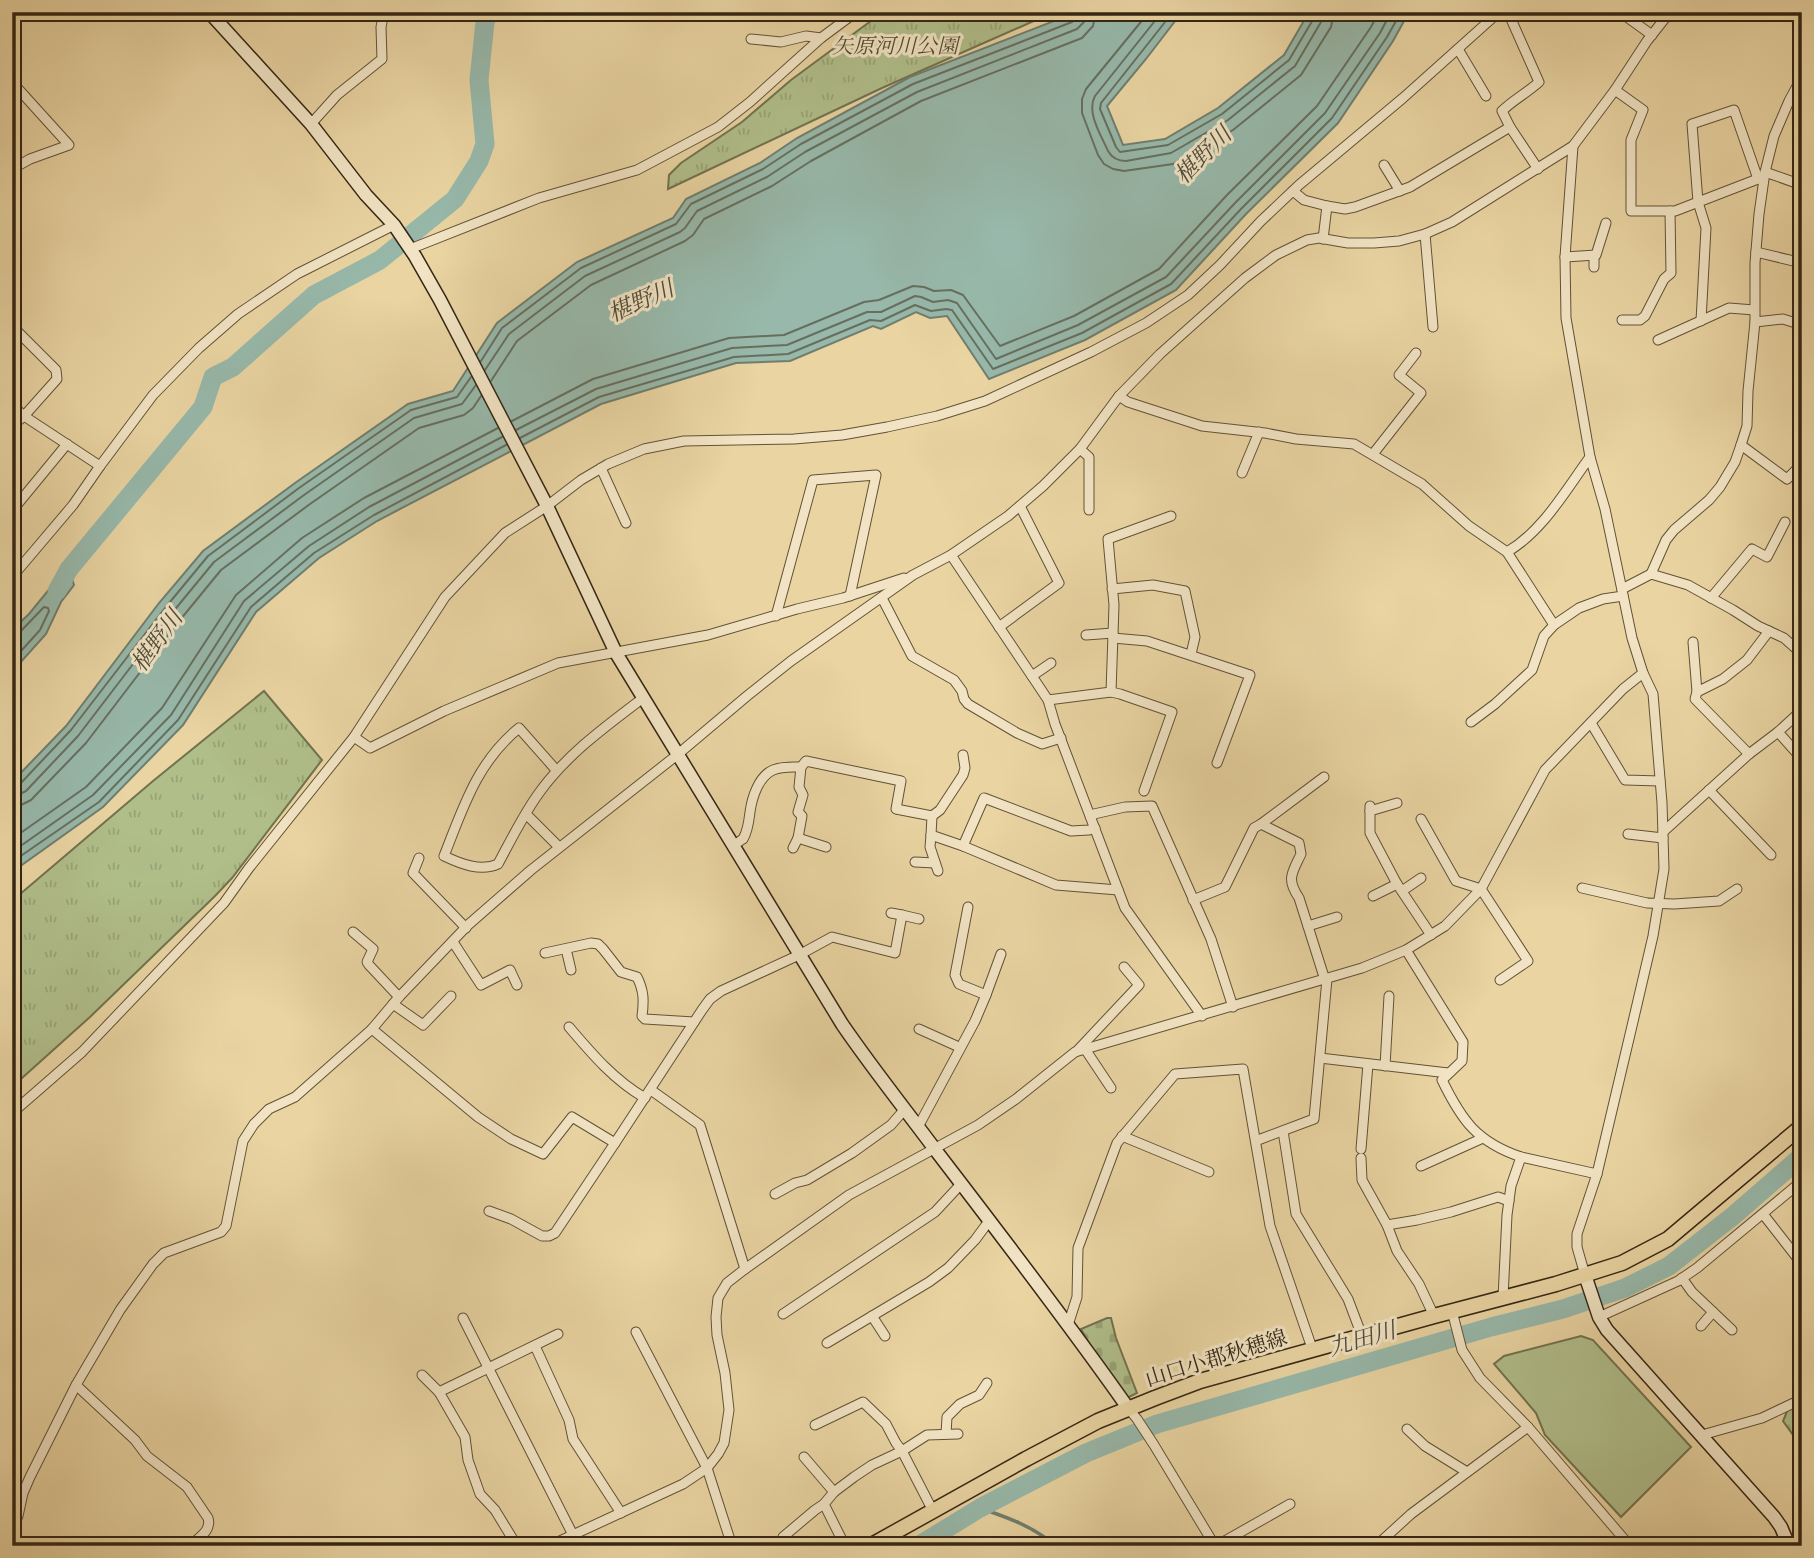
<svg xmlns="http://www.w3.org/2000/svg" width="1814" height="1558" viewBox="0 0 1814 1558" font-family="'IM FELL French Canon','Noto Serif JP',serif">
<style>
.grass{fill:url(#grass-tufts);stroke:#72724f;stroke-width:2}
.cemetery{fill:url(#cemetery-stones);stroke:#72724f;stroke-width:2}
.pitch{fill:#b0be8a;stroke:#72724f;stroke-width:2}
.water{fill:#97b8aa;stroke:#6f7e6e;stroke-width:2}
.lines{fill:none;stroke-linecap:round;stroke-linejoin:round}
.shore{stroke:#666f5f;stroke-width:2}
.stream{stroke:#6f7e6e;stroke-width:3.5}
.river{stroke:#97b8aa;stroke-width:19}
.street-casing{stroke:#615238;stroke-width:11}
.secondary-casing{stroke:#342614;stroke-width:15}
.primary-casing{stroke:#342614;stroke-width:17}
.street{stroke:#f1e3c3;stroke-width:9}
.secondary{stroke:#f1e3c3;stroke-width:12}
.primary{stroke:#e9d4a2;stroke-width:14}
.labels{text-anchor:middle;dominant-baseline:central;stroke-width:6;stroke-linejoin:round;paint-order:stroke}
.park-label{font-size:21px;font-style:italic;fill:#534c32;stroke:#f1e3c3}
.street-label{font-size:21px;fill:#342614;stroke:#f1e3c3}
.water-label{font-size:23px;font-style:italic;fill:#4d4a3a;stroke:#f1e3c3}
</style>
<defs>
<pattern id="grass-tufts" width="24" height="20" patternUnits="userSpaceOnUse" patternTransform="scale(1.75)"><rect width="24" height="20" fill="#b0be8a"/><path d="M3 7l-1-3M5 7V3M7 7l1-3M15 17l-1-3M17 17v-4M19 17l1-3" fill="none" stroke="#98a376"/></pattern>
<pattern id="cemetery-stones" width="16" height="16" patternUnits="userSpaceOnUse" patternTransform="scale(1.75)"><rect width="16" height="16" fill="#b0be8a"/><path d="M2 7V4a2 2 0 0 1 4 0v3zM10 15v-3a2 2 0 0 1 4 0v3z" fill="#98a376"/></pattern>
</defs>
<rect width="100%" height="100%" fill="#e9d4a2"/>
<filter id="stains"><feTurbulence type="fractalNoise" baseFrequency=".00286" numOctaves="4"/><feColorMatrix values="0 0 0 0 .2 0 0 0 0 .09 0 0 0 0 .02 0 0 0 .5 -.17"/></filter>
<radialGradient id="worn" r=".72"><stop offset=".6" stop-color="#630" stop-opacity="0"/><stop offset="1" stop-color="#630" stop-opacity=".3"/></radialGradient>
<g class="grass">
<path d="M883,12h171l-172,76 -214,101 1,-14 12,-12 61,-41 49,-42z"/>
<path d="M264,691l58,69 -90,118 -17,18 -125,121 -78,70v-186l141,-120z"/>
<path d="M1802,1402v42l-6,-5 -13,-18 5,-12z"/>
</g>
<path class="cemetery" d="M1107,1318h4l5,20 21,55 -12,6 -29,-43 -15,-27z"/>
<path class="pitch" d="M1581,1336l12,4 98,107 -70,70 -76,-82 -9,-22 -42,-49 10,-8z"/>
<g class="water">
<path d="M1077,12h105l-36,47 -39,47 16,39 42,-6 53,-31 66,-53 25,-43h100l-16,29 -55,82 -92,91 -70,76 -91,50 -96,39 -42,-63 -17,2 -14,-6 -35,17 -8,-3 -83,35 -54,2 -135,41 -224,117 -58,37 -63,54 -73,113 -80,82 -91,65v-90l54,-56 93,-123 44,-52 92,-68 113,-79 45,-13 44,-68 80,-61 96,-44 13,-19 74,-36 37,-25 113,-61z"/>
<path d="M69,569l5,16 -13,17 -15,32 -34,38v-42l17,-16 31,-38z"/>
</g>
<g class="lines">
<g class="shore">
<path d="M1149,12l-63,77 -4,10v14l16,42 6,9 9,5 11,2 49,-7 60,-34 68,-55 30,-48 3,-15"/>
<path d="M1162,12l-67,84c-9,16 6,39 13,55 4,7 10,10 18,10l45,-8 57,-33 67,-54 26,-44 2,-10"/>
<path d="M1173,12l-72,91 -1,6 16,38 4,5 48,-7 54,-31 67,-54 25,-42v-6"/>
<path d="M481,361l21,-33 79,-60 95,-44 15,-20 72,-35 38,-25 112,-60 159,-62 4,-4 1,-6"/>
<path d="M485,370l24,-36 76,-58 95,-44 5,-4 12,-17 70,-34 38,-25 112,-60 160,-63 7,-7 2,-10"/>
<path d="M491,381l26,-40 74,-56 94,-44 8,-6 11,-16 68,-33 39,-25 110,-60 161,-63 11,-12 3,-14"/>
<path d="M512,421l81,-42 136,-41 55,-3 80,-33 15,-2 34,-14 11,1 10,4 17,-1 12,5 37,51 74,-30 85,-47 68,-74 90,-89 54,-79 8,-15"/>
<path d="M516,430l80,-41 136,-41 55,-3 80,-33h14l34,-16 6,1 12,5 15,-2 9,3 39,56 82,-34 88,-48 69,-74 90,-90 55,-80 11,-21"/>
<path d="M520,438l79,-41 135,-40 54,-3 82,-34 11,1 34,-16 16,6 15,-2 6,1 41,59 89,-36 89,-49 70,-75 91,-91 55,-81 14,-25"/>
<path d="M12,634l8,-2 24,-25 4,1 1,3 -9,19 -28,31"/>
<path d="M12,787l8,-3 51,-54 94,-122 43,-52 91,-68 112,-78 46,-13 14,-20"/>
<path d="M12,795l8,-1 6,-3 52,-55 94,-123 42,-51 90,-67 110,-77 48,-14 14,-19"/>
<path d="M12,806l9,-1 10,-5 55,-57 94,-123 41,-50 89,-66 109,-76 45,-13 9,-7 8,-12"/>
<path d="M12,839l74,-52 76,-79 74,-113 66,-57 62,-40 134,-70"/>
<path d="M12,852l81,-57 78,-80 73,-114 65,-55 60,-39 133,-70"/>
<path d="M12,862l87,-60 79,-82 73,-113 63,-54 60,-38 132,-70"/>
</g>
<path class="stream" d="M980,1508c29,10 52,18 76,38"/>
<g class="river">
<path d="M57,591l12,-22 134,-162 10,-30 20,-10 81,-72 66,-35 75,-61 24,-38 6,-17 -6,-64 6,-58 4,-10"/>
<path d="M918,1546l62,-38 106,-55 71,-29 334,-97 72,-18 62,-21 44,-22 64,-50 69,-60"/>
</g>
<defs>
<g id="street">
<path d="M1620,12l32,23"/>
<path d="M751,39l30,3 25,-6 15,2"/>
<path d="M1458,49l28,47"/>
<path d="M12,82l57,63 -39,14 -18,10"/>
<path d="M1615,90l28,20 -12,30v71h44l88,-34"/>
<path d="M311,124l26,-29 45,-36 -1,-32 3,-15"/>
<path d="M1510,127l28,42"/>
<path d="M1573,146l-8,111 1,61 24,139 15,52 27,129 11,35 10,21 9,109 2,66 -11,67 -21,90 -35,148 -20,60v13l8,28"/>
<path d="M1384,165l16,26"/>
<path d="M1765,172l37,13"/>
<path d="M1293,191l11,9 23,6 18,3 10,-2 55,-20 100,-60 -8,-16c11,-11 25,-18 37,-29l-28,-63 -7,-7"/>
<path d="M1425,234l8,93"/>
<path d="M1323,239l4,-33"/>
<path d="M410,249l129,-51 98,-28 81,-43 32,-25 71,-64 35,-26"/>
<path d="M1756,252l46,11"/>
<path d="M1594,256v11"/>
<path d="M1565,257l31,-2 10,-32"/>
<path d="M1622,320h18l5,-4 19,-37 7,-6 -1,-62"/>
<path d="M1701,321l5,-93 -8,-26 -6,-78 42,-14 24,69"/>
<path d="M1755,322l28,-3 19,6"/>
<path d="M12,326l44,44 1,9 -33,37 -12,10"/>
<path d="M1658,340l71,-32 25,2"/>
<path d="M1119,396l9,6 74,24 63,7 31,6 58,5 68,40 47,42 38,26c36,-21 58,-61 83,-95"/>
<path d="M12,405l12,11 76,50"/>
<path d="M1741,445l46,34 15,-15"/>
<path d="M1080,449l9,8v53"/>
<path d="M1373,454l48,-61 -22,-18 17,-22"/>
<path d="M601,468l25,55"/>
<path d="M1242,473l17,-41"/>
<path d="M12,505l4,1 51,-62"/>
<path d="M1507,552l47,73"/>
<path d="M951,555l97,145 7,24 70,184 77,108"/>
<path d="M1651,574l15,-34 8,-10 35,-30 11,-13 15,-25 6,-17 6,-19 1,-35 7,-69v-59l4,-49 6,-42 9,-36 15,-35 13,-24"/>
<path d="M12,577l61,-72 27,-39 53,-71 46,-47 39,-34 59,-40 97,-49"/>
<path d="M1112,589l41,-4 32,6 10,46 -4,17"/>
<path d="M1622,589l29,-15 37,11 45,25 25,16 26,12 18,16"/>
<path d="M882,598l30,58 42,24 8,11 2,8 4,5 49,29 25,11 19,-6"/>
<path d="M1711,598l41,-49 15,8 18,-35"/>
<path d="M776,616l37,-136 63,-5 -26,121"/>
<path d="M999,627l60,-44 -39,-77"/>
<path d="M1086,635l27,-2"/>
<path d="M1113,638l34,3 103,34 -33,88"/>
<path d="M1693,642l4,50"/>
<path d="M1032,676l19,-13"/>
<path d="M1111,692l3,-87 -6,-66 63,-23"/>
<path d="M1048,700l63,-8 9,2 52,18 -28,79"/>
<path d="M1471,722l24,-18 37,-34 12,-34 10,-11 25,-17 24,-9 20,-3"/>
<path d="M1591,723l34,57 35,1"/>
<path d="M1778,732l24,27"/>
<path d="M354,737l16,11 74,-37 114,-48 150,-28 89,-26 46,-11 61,-20"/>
<path d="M1749,754l-54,-55 2,-7 26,-13 24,-19 22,-29"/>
<path d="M801,767l5,-6 95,20 -5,28 36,7 -1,19 32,11"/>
<path d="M557,771l-38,-43c-42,34 -56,80 -75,128 17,8 37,16 54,8 13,-24 25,-49 41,-71 27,-38 67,-67 104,-95"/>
<path d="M1324,777l-63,47 38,19 2,11c-9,19 -15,25 -2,44l26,82"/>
<path d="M1709,790l62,65"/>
<path d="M1370,806v27l27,51 34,51"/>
<path d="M1370,811l27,-8"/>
<path d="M526,814l33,33"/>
<path d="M932,816l8,-6 23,-35 2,-7 -2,-13"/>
<path d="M1091,818l3,-4 31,-7 27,-1 59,133 22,68"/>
<path d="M1421,819l35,62 25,8 47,72 -28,19"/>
<path d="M1095,828l-6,2 -18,1 -87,-33 -21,48 93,39 62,5"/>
<path d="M1663,832l86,-78 29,-22 24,-22"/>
<path d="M1628,834l35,4"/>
<path d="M931,835l-1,12 8,24"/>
<path d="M734,845c1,0 8,-6 9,-6 5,-8 6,-19 7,-27 2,-15 9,-36 23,-42 9,-4 19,-3 28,-3l-2,20 4,8 -5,17 4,4 -4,22 28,9"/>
<path d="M793,848l5,-10"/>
<path d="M419,858l-6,15 53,55"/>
<path d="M915,862l20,1"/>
<path d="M1582,888l65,15 27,1 45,-3 18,-12"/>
<path d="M1402,891l19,-13"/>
<path d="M1373,896l24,-12"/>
<path d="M1193,900l32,-13 29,-59 7,-4"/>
<path d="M968,907l-13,68 4,9 27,11"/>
<path d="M891,913l11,2"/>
<path d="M1308,926l29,-9"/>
<path d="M353,932l20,17 -6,13 2,3 30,32"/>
<path d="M453,942l28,43 29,-15 7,15"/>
<path d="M566,949l5,21"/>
<path d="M1406,950l57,92 -1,19 -20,19c20,41 35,62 79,77l-10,29 -4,29 -4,83"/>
<path d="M545,953l46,-10 7,1 5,5 18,23 16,5c7,14 7,24 5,39l3,3 49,3"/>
<path d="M393,1004l30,21 28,-29"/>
<path d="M569,1027c23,27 45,53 76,71"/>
<path d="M372,1029l106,88 33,22 32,15 29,-37 43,26 87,-133 8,-11 11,-8 78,-36 33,-18 63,16 7,-38 17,4"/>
<path d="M919,1029l40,18"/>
<path d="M1085,1049l26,39"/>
<path d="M1077,1051l62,-66 -15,-18"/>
<path d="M1320,1058l128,15"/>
<path d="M1385,1066l4,-70"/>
<path d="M651,1090l49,35 45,144"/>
<path d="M12,1113l70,-61 142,-149 25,-35 105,-131 91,-140 60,-64 42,-27 34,-26 27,-16 36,-15 40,-8 110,-2 48,-4 45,-8 50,-11 48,-15 106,-49 55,-29 42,-28 32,-30 41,-44 38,-36 104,-87 96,-86"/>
<path d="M918,1127l57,-106 11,-26 15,-41"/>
<path d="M1283,1131l13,83 52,85 14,37"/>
<path d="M1122,1136l87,36"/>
<path d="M1258,1140l56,-21 13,-140"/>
<path d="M1361,1149l7,-85"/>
<path d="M1521,1157l76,17"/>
<path d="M1361,1158l1,22 25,45 10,26 22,33 15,32"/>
<path d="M1421,1166l62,-28"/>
<path d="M775,1194l20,-11 12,-3 45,-27 39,-28 13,-15"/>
<path d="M489,1211l22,8 31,17h7l6,-3 60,-90"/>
<path d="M1763,1214l39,50"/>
<path d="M1387,1225l30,-5 34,-8 47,-15 11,4"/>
<path d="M1682,1278l10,14 40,38"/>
<path d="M1452,1311l10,39 18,28 48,49 102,119"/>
<path d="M783,1314l152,-102 26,-28"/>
<path d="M872,1316l13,20"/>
<path d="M1599,1317l79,-36 19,-13 105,-87"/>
<path d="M463,1318l110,217 3,11"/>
<path d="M1068,1325l9,-28 1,-49 39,-105 58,-69 68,-5 27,157 43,125"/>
<path d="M1701,1326l12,-14"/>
<path d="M636,1332l71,136 25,78"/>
<path d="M827,1343l102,-61 19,-14 27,-28 14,-19"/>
<path d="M535,1346l34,74 4,19 48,74"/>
<path d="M422,1375l17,17 26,45 3,23 12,34 15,16 22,36"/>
<path d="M76,1385l59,55 12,16 40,31 21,31c4,13 -10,20 -18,28"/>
<path d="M439,1392l119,-58"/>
<path d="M1128,1408l9,11 17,26 61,101"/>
<path d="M815,1425l48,-23 23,22 10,19 6,8 31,60"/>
<path d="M1407,1429l18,17 42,26"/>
<path d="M946,1434l1,-17 13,-13 19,-9 8,-12"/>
<path d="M1702,1435l60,-17 40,-19"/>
<path d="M804,1457l30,35"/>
<path d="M12,1527l6,-11 5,-23 7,-16 46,-92 44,-75 33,-46 11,-11 57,-21 5,-6 17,-85 11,-17 15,-15 26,-12 77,-68 27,-32 69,-72 63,-55 146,-115 70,-59 44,-35 122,-86 38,-20 57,-39 35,-30 37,-37 39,-53 41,-42 85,-76 31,-23 31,-15 12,-2 29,5h26l25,-2 26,-7 27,-12 121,-76 42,-56 32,-49 23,-29"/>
<path d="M783,1537l32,-27 9,-6"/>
<path d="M1789,1545l13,-6"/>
<path d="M549,1546l134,-62 24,-16 11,-14 6,-11 5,-33 -4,-37 -8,-38 -1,-18 2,-19 9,-15 18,-14 104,-74 129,-70 38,-26 59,-47 287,-84 44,-18 39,-24 36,-37 64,-119 78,-81 20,-16"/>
<path d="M845,1546l-21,-42 10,-12 20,-15 18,-12 30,-14 25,-16 31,-1"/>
<path d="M1216,1546l74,-42"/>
<path d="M1376,1546l35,-32 117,-87"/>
<path d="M1462,1546l1,-2 2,2"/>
</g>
<g id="secondary">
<path d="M209,12l102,112 55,71 28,30 21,31 25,44 107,206 69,147 226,371c30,44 63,85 95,128 65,85 130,169 191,256"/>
<path d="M1585,1275l14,42 8,13 167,187 7,10 8,19"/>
</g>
<path id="primary" d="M870,1546l156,-87 72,-38 57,-23 45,-17 234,-65 122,-32 66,-21 46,-24 134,-113"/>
</defs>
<use href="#street" class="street-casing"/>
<use href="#secondary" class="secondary-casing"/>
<use href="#primary" class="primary-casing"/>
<use href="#street" class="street"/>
<use href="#secondary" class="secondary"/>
<use href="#primary" class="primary"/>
</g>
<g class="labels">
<g class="park-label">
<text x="895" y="46">矢原河川公園</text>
</g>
<g class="street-label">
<text transform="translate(1216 1358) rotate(-17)">山口小郡秋穂線</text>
</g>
<g class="water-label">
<text transform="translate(1203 155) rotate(-45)">椹野川</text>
<text transform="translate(641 301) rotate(-24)">椹野川</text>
<text transform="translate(157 641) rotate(-54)">椹野川</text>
<text transform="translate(1362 1339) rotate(-16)">九田川</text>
</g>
</g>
<rect width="1814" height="1558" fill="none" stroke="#e9d4a2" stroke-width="42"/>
<rect x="14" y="14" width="1786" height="1530" fill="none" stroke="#342614" stroke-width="3.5"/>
<rect x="21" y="21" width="1772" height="1516" fill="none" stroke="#342614" stroke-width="2"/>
<rect width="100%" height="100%" filter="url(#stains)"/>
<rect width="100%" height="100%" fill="url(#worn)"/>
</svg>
